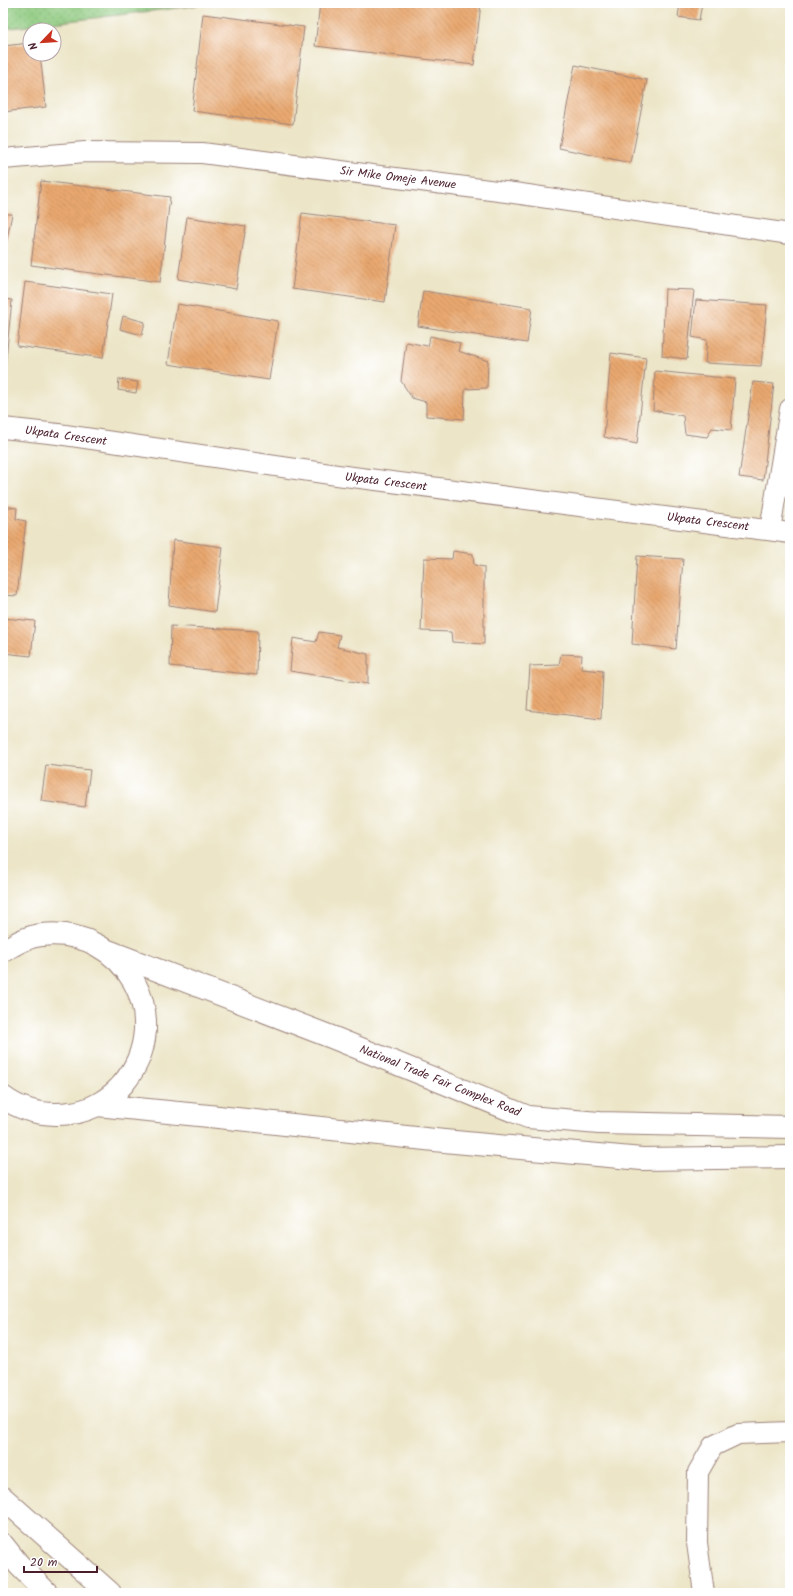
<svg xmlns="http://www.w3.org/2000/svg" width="793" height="1596" viewBox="0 0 793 1596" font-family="Kalam,sans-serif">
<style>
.grass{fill:url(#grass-dots);stroke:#6c7454}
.building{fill:url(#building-back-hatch)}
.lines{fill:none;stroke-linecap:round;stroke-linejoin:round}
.street-casing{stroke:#9b8279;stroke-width:22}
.secondary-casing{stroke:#9b8279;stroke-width:24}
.street{stroke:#fff;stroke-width:20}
.secondary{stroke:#fff;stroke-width:22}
.labels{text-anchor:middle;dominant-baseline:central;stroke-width:3.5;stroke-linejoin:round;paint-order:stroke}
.street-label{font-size:12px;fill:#4a1f2b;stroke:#fff}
</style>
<defs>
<pattern id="grass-dots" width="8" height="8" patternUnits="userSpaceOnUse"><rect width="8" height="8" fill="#8dc97e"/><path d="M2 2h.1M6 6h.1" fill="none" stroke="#7bac6d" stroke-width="1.8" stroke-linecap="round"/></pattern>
<pattern id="building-back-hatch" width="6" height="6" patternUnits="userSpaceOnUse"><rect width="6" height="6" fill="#e9a870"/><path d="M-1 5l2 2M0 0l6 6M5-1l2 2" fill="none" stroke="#bf885c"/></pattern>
</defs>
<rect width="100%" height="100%" fill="#fff"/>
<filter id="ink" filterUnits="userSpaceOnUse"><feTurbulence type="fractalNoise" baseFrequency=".025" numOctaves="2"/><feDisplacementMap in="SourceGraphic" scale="8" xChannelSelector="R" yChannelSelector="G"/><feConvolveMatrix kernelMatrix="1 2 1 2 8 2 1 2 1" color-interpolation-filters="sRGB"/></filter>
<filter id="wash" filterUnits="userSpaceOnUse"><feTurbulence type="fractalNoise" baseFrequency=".012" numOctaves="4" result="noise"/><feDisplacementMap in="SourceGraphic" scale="16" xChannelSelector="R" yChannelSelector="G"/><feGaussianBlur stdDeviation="0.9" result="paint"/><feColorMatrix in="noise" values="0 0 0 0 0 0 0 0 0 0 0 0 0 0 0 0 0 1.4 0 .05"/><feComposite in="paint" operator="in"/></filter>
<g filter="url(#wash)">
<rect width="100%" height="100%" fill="#ece5c7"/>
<path class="grass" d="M3,3h200l-10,3 -190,23z"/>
<g id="blocks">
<g class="building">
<path d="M320,3h161l-7,62 -159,-19z"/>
<path d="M680,3h22l-3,17 -21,-3z"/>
<path d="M203,14l101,13 -11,97 -101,-13z"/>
<path d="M30,43v11h10l6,53 -43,5v-66z"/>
<path d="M575,65l72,15 -16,83 -72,-15z"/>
<path d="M41,181l129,16 -10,85 -129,-17z"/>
<path d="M302,213l93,12 -10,77 -93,-13z"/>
<path d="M3,214h9l-8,40h-1z"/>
<path d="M187,217l59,9 -10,63 -58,-10z"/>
<path d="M25,282l87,12 -9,64 -86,-12z"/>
<path d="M665,289l29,1 -7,69 -25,-3z"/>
<path d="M423,291l109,17 -5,35 -109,-17z"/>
<path d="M3,299l9,1 -7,68 -2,-1z"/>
<path d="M696,300l71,5 -6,61 -56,-3 2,-23 -15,-3z"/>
<path d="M177,304l101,17 -9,59 -101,-16z"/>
<path d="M123,316l22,6 -3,13 -22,-6z"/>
<path d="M430,336l30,7 -2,8 30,10 -1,27 -22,1 -1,30 -38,-3v-14l-14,-4 -11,-17 5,-39 22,4z"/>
<path d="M611,353l35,5 -9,86 -33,-7z"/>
<path d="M655,371l80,8 -4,51 -19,-2 -5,9 -22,-3 -2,-18 -30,-6z"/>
<path d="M119,379l19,3 -2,11 -18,-3z"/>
<path d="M753,382l21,2 -11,96 -24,-3z"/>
<path d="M3,506l14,2 -1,11 10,2 -9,75 -14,-1z"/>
<path d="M173,540l50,7 -8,65 -46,-7z"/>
<path d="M453,551l20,3 1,11 10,2v77l-32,-2 -1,-10 -30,-1 3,-73 28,1z"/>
<path d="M637,556l46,3 -7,90 -44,-5z"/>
<path d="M3,618l32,3 -4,35 -28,-3z"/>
<path d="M171,626l87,5 -1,44 -87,-9z"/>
<path d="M319,632l21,3 -3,12 31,7v30l-78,-13 3,-33 23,4z"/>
<path d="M561,654l21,1 -1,14 22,2 -2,48 -74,-9 3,-44 29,-1z"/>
<path d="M46,765l44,5 -5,37 -44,-6z"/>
</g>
</g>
</g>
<g filter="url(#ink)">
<use href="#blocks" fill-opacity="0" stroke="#9b8279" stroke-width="1"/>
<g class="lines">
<defs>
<g id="street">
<path d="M3,159l82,-7 117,1 319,41 269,40"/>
<path d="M3,428l55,6 279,41 453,58"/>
<path d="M770,530l20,-121"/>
<path d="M704,1593l-7,-50 1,-71 15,-26 25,-12 52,-2"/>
</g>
<g id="secondary">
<path d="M3,951c12,-7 25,-15 39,-16 83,-9 135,84 81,149 -13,15 -32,27 -52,29 -24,3 -48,-1 -68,-16"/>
<path d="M108,951l226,87 194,79 71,6 191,4"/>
<path d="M97,1105l112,11 235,25 198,18 148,-2"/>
<path d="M3,1498l107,95"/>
<path d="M3,1545l16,20 28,28"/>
</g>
</defs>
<use href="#street" class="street-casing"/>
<use href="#secondary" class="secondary-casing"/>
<use href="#street" class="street"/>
<use href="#secondary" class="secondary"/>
</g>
</g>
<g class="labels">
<g class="street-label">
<text transform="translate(398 178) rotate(7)">Sir Mike Omeje Avenue</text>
<text transform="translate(66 436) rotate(8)">Ukpata Crescent</text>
<text transform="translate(386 482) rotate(7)">Ukpata Crescent</text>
<text transform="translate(708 522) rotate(7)">Ukpata Crescent</text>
<text transform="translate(440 1081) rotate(22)">National Trade Fair Complex Road</text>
</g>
</g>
<rect width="793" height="1596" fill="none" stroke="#fff" stroke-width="16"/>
<g transform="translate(42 42) rotate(245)"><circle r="19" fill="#ffffff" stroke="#b7a5aa"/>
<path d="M0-3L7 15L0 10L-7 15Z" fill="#c8321e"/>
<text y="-6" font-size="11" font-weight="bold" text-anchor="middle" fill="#4a1f2b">N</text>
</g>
<path d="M24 1566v6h73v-6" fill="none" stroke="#4a1f2b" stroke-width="2"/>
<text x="30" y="1566" font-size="12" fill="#4a1f2b" stroke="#ffffff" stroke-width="3" paint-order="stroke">20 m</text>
</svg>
